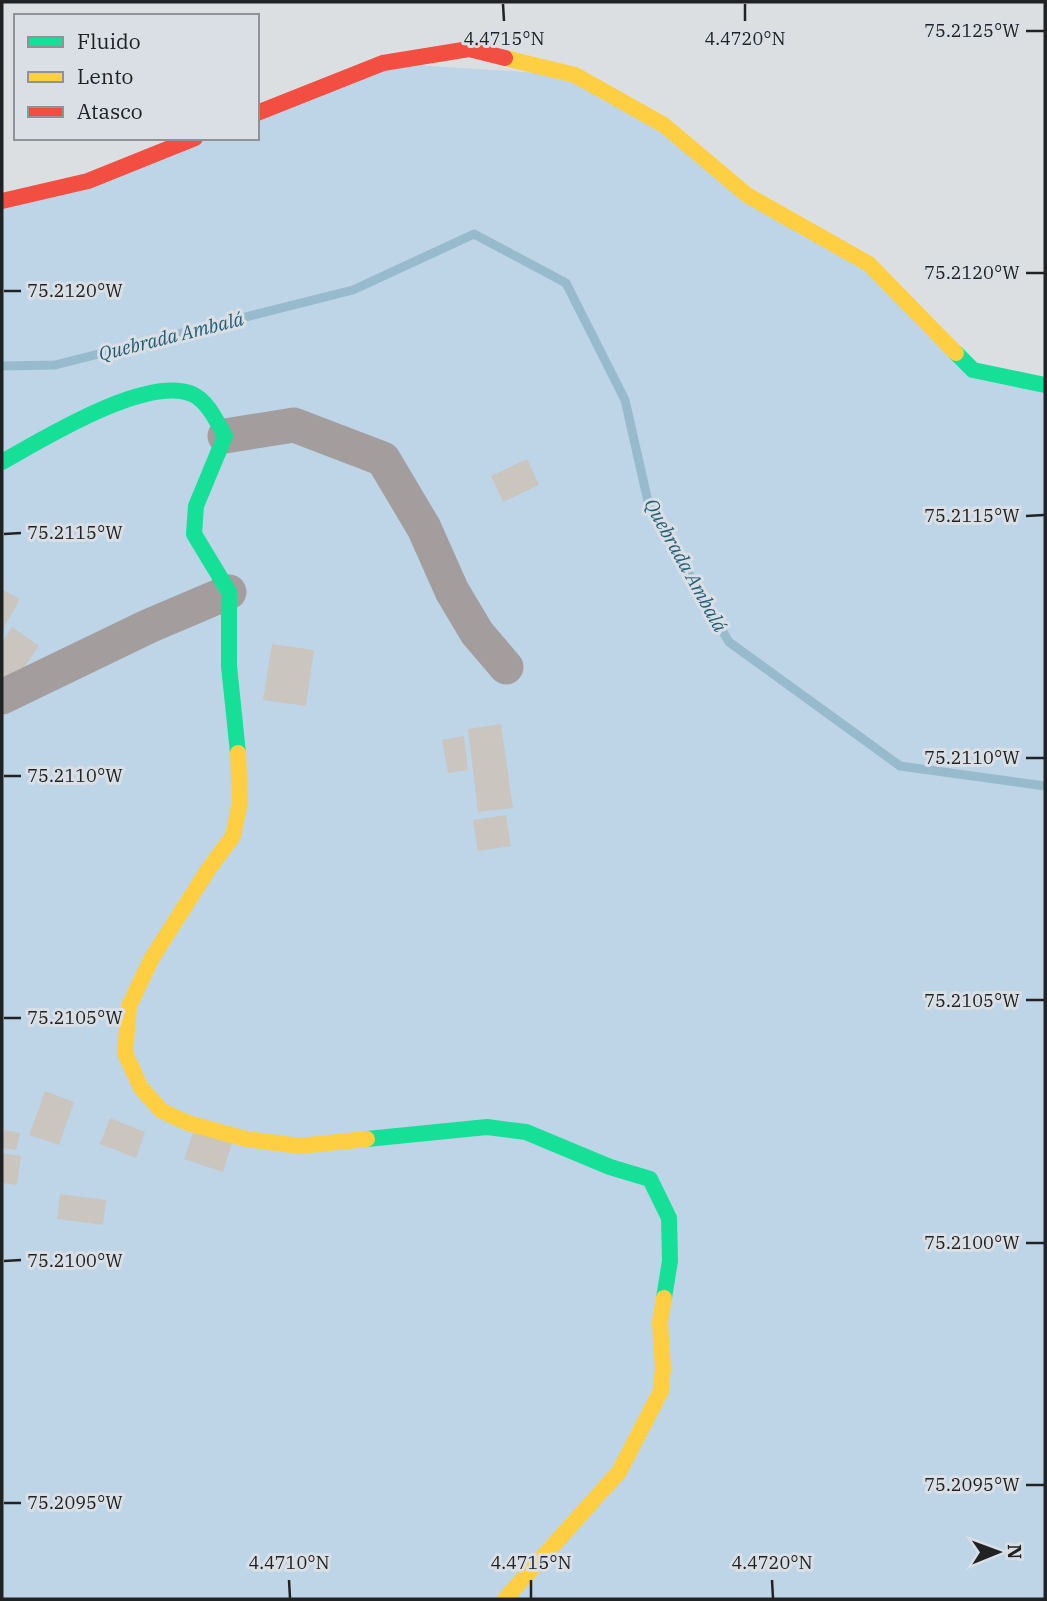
<svg xmlns="http://www.w3.org/2000/svg" width="1047" height="1601" viewBox="0 0 1047 1601" font-family="'IBM Plex Serif',serif">
<style>
.green{fill:#bed5e8}
.lines{fill:none;stroke-linecap:round;stroke-linejoin:round}
.stream{stroke:#97bbcc;stroke-width:9}
.building{fill:#cac5bf}
.street{stroke:#a49d9e;stroke-width:35}
.fast{stroke:#16e098;stroke-width:16}
.slow{stroke:#ffcf43;stroke-width:16}
.jam{stroke:#f24e42;stroke-width:16}
.ticks{fill:none;stroke:#202224;stroke-width:2.5}
.labels{text-anchor:middle;dominant-baseline:central;stroke-width:6;stroke-linejoin:round;paint-order:stroke}
.water-label{font-size:19px;font-style:italic;fill:#215d76;stroke:#d9dfe5}
.ticks-label{font-size:18px;text-anchor:middle;fill:#202224;stroke:#d9dfe5;stroke-width:6;stroke-linejoin:round;paint-order:stroke}
</style>
<rect width="100%" height="100%" fill="#dcdfe2"/>
<path class="green" d="M383,63l192,12 294,189 103,106 73,15v1214h-1043v-1398l193,-63h62v-25z"/>
<g class="lines">
<path class="stream" d="M2,366l53,-1 298,-75 121,-56 92,49 59,117 24,106 80,136 171,124 145,20"/>
</g>
<g class="building">
<path d="M527,459l12,26 -36,17 -12,-26z"/>
<path d="M2,589l18,10 -18,32z"/>
<path d="M12,627l27,19 -28,40 -9,-6v-38z"/>
<path d="M272,644l42,6 -8,56 -43,-6z"/>
<path d="M501,724l12,84 -35,4 -10,-83z"/>
<path d="M464,736l4,34 -20,3 -6,-33z"/>
<path d="M506,815l5,31 -33,5 -5,-31z"/>
<path d="M45,1091l29,11 -15,43 -30,-10z"/>
<path d="M110,1118l35,14 -9,26 -36,-14z"/>
<path d="M4,1130l16,3 -4,17 -14,-2z"/>
<path d="M194,1130l38,13 -9,29 -39,-13z"/>
<path d="M2,1153l19,3 -4,29 -15,-2z"/>
<path d="M60,1194l46,6 -3,25 -46,-6z"/>
</g>
<g class="lines">
<g class="street">
<path d="M225,436l69,-11 89,34 41,69 28,63 25,42 29,34"/>
<path d="M2,697l147,-71 80,-34"/>
</g>
<g class="fast">
<path d="M956,353l17,17 72,15"/>
<path d="M2,462c41,-23 144,-87 190,-68 16,7 25,28 33,42l-29,70 -2,28 35,58v74l9,87"/>
<path d="M367,1139l120,-12 39,5 84,35 40,12 19,39 1,43 -6,37"/>
</g>
<g class="slow">
<path d="M505,58l70,17 89,50 83,70 122,69 87,89"/>
<path d="M238,753l2,49 -7,34 -25,34 -56,88 -23,48 -4,47 16,35 21,23 26,12 58,16 54,7 67,-7"/>
<path d="M505,1599l114,-127 42,-81 2,-23 -3,-46 4,-24"/>
</g>
<g class="jam">
<path d="M257,113l126,-50 86,-14 36,9"/>
<path d="M2,201l86,-20 107,-43"/>
</g>
</g>
<path class="ticks" d="M503,4l1,17M745,4v17M1026,31h18M1026,273h18M4,291h17M1026,516l18,-1M4,534l17,-1M1026,758h18M4,776h17M1026,1000h18M4,1018h17M1026,1243h18M4,1261l17,-1M1026,1485h18M4,1503h17M289,1580l1,18M531,1580v18M772,1580l1,18"/>
<g class="labels">
<g class="water-label">
<text transform="translate(171 336) rotate(-14)">Quebrada Ambalá</text>
<text transform="translate(686 565) rotate(61)">Quebrada Ambalá</text>
</g>
</g>
<g class="ticks-label">
<text x="972" y="37">75.2125°W</text>
<text x="504" y="45">4.4715°N</text>
<text x="745" y="45">4.4720°N</text>
<text x="972" y="279">75.2120°W</text>
<text x="75" y="297">75.2120°W</text>
<text x="972" y="522">75.2115°W</text>
<text x="75" y="539">75.2115°W</text>
<text x="972" y="764">75.2110°W</text>
<text x="75" y="782">75.2110°W</text>
<text x="972" y="1007">75.2105°W</text>
<text x="75" y="1024">75.2105°W</text>
<text x="972" y="1249">75.2100°W</text>
<text x="75" y="1267">75.2100°W</text>
<text x="972" y="1491">75.2095°W</text>
<text x="75" y="1509">75.2095°W</text>
<text x="289" y="1569">4.4710°N</text>
<text x="531" y="1569">4.4715°N</text>
<text x="772" y="1569">4.4720°N</text>
</g>
<rect width="1047" height="1601" fill="none" stroke="#202224" stroke-width="7"/>
<rect x="14" y="14" width="245" height="126" fill="#d9dfe5" stroke="#8f9398" stroke-width="2"/>
<rect x="28" y="37" width="35" height="10" fill="#16e098" stroke="#8f9398" stroke-width="2"/>
<text x="77" y="49" font-size="21" fill="#202224">Fluido</text>
<rect x="28" y="72" width="35" height="10" fill="#ffcf43" stroke="#8f9398" stroke-width="2"/>
<text x="77" y="84" font-size="21" fill="#202224">Lento</text>
<rect x="28" y="107" width="35" height="10" fill="#f24e42" stroke="#8f9398" stroke-width="2"/>
<text x="77" y="119" font-size="21" fill="#202224">Atasco</text>
<g transform="translate(998 1552) rotate(89)" stroke="#d9dfe5" stroke-width="5" paint-order="stroke">
<path d="M0-5L12 26L0 18L-12 26Z" fill="#202224"/>
<text y="-10" font-size="19" font-weight="bold" text-anchor="middle" fill="#202224">N</text>
</g>
</svg>
